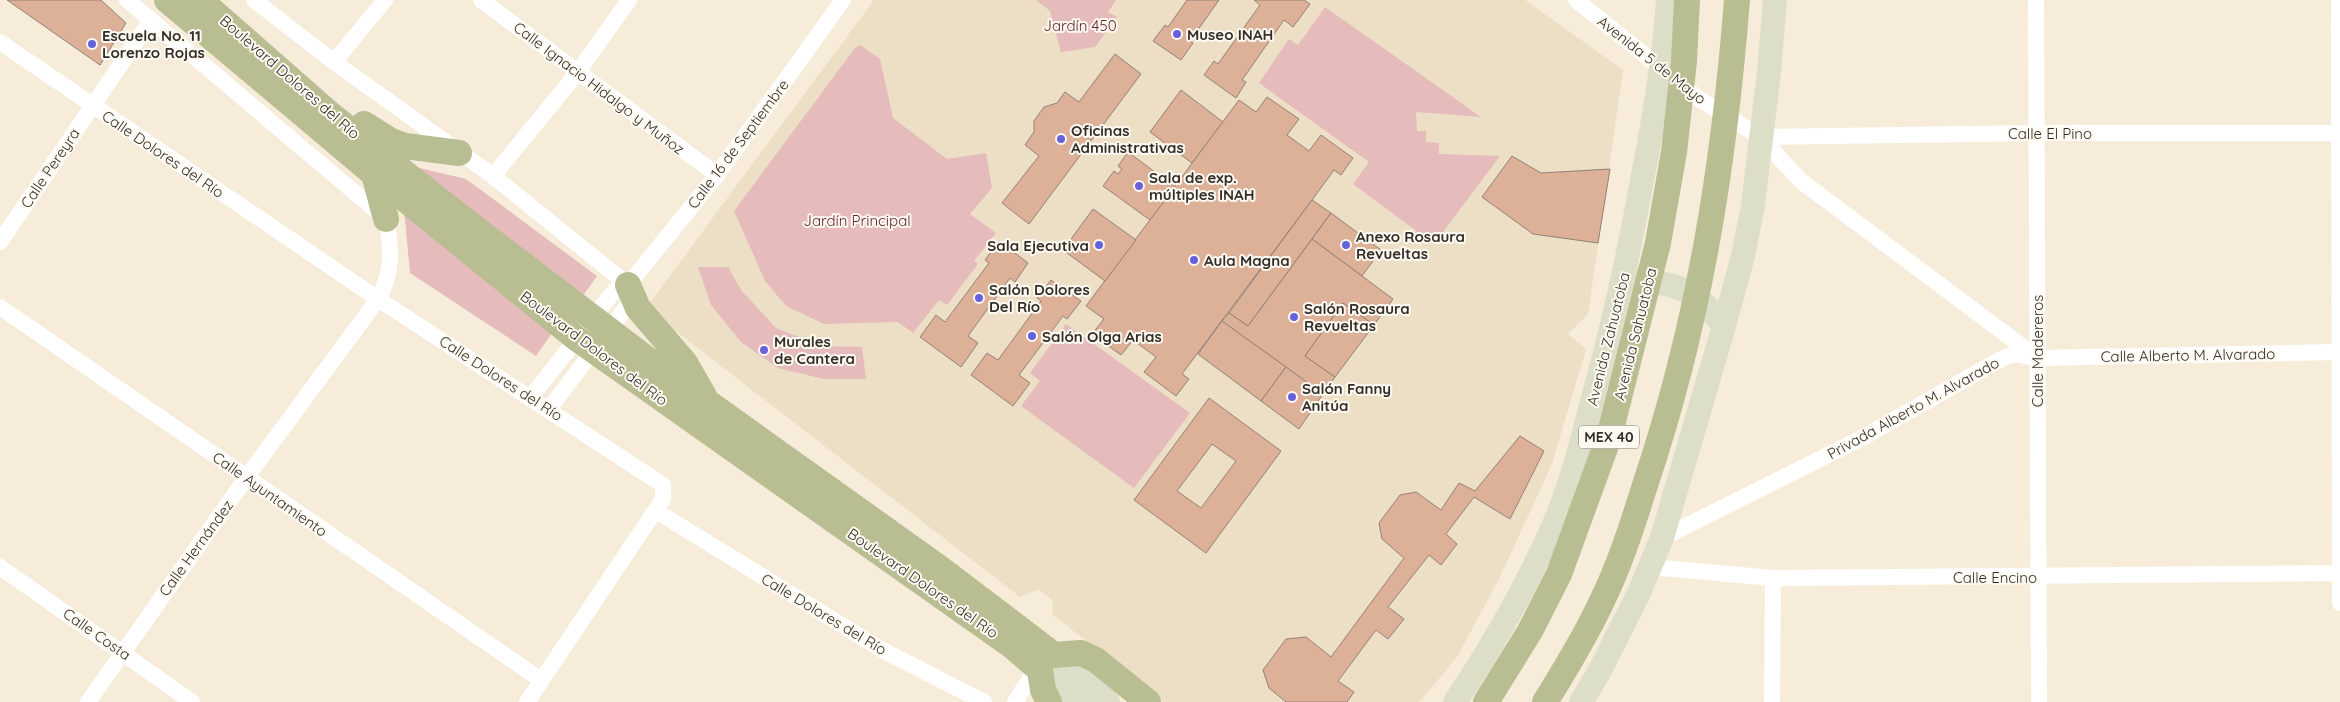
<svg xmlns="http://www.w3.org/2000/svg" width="2340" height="702" viewBox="0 0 2340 702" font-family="Quicksand,sans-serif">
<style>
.built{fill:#eddec6}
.green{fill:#e5bbbc}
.building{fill:#ddb098;stroke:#948178;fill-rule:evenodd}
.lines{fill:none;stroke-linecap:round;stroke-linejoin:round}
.street{stroke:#fff;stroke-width:16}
.secondary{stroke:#dcdec8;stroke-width:24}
.primary{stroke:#b9be92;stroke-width:26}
.poi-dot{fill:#6762db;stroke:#fefaf2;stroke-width:2}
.labels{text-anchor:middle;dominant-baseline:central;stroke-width:4;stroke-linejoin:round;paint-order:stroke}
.shield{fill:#fefaf2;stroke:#706c65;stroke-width:1}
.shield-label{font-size:14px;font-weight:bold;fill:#332f28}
.park-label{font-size:15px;fill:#63232a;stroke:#fefaf2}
.poi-label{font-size:15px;font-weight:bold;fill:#332f28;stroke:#fefaf2;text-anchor:start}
.street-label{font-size:15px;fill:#332f28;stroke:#fefaf2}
</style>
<rect width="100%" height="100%" fill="#f7ecd9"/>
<path class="built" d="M874,0h651l98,70 -35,244 -20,20 18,15 -34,115 -52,113 -43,80 -38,45h-255l-112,-88 1,-13 -14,-12 -19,8 -374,-289z"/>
<g class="green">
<path d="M1036,0h80l-8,12 9,5 -22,30 -34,5 -11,-41z"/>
<path d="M1325,7l156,110 -65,-5 1,19h9v11l13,1v11l61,2 -66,88 -81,-60 16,-22 -110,-79 30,-44 9,6z"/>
<path d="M860,45l20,14 13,59 54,41 39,-6 6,35 -22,26 26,19 -22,28 4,3 -31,41 -8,-5 -26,33 -15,-11 -74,2 -38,-18 -21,-25 -31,-70 121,-163z"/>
<path d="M415,167l51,12 131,97 -15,21z"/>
<path d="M404,209l148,124 -16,23 -126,-83z"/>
<path d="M698,267h30l13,23 35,38 46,18 40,1 4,32h-42l-46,-11 -37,-26 -30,-37z"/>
<path d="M1066,324l124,89 -56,75 -113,-82 19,-25 -10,-8z"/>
</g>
<g class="building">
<path d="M7,0h94l25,23 -26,42z"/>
<path d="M1187,0h32l-29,41 3,2 -12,17 -28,-19 12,-16 3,2z"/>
<path d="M1254,0h50l6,4 -17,23 -9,-7 -42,60 4,2 -10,16 -32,-23 10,-14 4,3 42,-59z"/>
<path d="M1115,54l26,20 -112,150 -27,-21 37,-47 -14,-11 9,-13v-11l10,-14 13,-4 8,-11 14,10z"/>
<path d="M1181,90l42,32 -31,41 -42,-31z"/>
<path d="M1267,97l32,22 -12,16 22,16 12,-16 32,23 -12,17 -7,-5 -22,30 -130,174 7,5 -13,17 -32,-24 12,-15 -23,-17 -12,15 -29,-21 12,-15 -18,-13 153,-206 17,12z"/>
<path d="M1128,152l47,35 -25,33 -47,-34 11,-15 4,3 4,-5 -4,-3z"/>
<path d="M1512,156l29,17 69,-4 -12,74 -65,-9 -51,-37z"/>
<path d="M1312,200l19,13 -83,113 -19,-13z"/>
<path d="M1093,209l43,31 -31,41 -42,-31z"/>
<path d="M1331,213l50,37 -19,26 -50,-37z"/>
<path d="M1312,239l81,60 -19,26 -31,-22 -38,53 30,21 -12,17 -101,-73 7,-8 19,13z"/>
<path d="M999,241l29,22 -13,19 -5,-4 -42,58 10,7 -17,24 -41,-30 16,-22 9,7 44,-59 -4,-3z"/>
<path d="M1051,280l30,21 -14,18 -4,-3 -44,59 11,8 -17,23 -42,-31 16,-22 11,7 43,-59 -4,-3z"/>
<path d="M1343,303l31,22 -39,52 -30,-21z"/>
<path d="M1222,321l64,46 -25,34 -63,-47z"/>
<path d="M1286,367l37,27 -24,35 -38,-28z"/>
<path d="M1209,398l72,53 -75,102 -72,-53zM1212,444l24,17 -35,47 -24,-17z"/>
<path d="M1520,436l24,15 -34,68 -36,-22 -28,37 11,10 -16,21 -12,-10 -41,52 16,12 -16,20 -12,-9 -38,51 16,11 -7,10h-61l-17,-14 -6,-18 23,-31 20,-2 25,20 73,-99 -22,-19 -3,-16 21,-28 16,-3 25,18 18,-27 16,8z"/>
</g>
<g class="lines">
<g class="street">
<path d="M254,0l80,62 159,114 135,109"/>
<path d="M481,0l236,175"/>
<path d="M1576,0l122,98 62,39 41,44 234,175"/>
<path d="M2036,0l3,702"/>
<path d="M2339,0l1,603"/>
<path d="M0,42l378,257 285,186v14l-136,203"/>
<path d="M334,62l51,-62"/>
<path d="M1760,137l277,-4h303"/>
<path d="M493,176l85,-104 51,-72"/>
<path d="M0,242l151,-222"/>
<path d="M0,307l541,373"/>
<path d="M531,397l84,-107 13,-5 89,-110 126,-175"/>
<path d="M549,409l79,-104v-15"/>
<path d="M656,511l228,140 100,51"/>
<path d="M1662,538l200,-100 139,-79 14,-5 21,4 304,-6"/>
<path d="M0,567l192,135"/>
<path d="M1651,567l122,11 567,-5"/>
<path d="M88,702l158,-224 132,-179c15,-26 14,-51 8,-80l-259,-219"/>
<path d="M1015,702l22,-35"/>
<path d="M1772,702l1,-124"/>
</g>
<g class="secondary">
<path d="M1630,280c47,2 65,9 94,46"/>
<path d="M1054,655l54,47"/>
<path d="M1040,670l37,32"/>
<path d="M1455,702c38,-57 72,-116 99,-178 20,-46 31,-97 44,-145 18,-66 32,-132 44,-199 12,-60 22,-120 26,-180"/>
<path d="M1581,702l17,-28 40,-79 24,-57 62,-212 19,-70 10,-51 16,-133 6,-72"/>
</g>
<g class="primary">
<path d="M167,0l207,174 202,164 436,308 28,24 3,20 6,12"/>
<path d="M200,0l131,115 136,107 180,137 294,210 113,86 27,-2 15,7 52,42"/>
<path d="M364,124l27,17 14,5 54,7"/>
<path d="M374,174l12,45"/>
<path d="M628,285l10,23 47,55 19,33"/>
<path d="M1486,702l44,-71 29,-57 50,-137 49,-194 16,-91 10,-91 3,-61"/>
<path d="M1545,702c20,-32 40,-65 56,-99 19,-38 32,-80 45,-121 53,-158 78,-316 91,-482"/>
</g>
</g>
<g class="poi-dot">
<circle cx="1177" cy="34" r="5"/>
<circle cx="92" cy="44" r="5"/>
<circle cx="1061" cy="139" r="5"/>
<circle cx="1139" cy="186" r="5"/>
<circle cx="1099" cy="245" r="5"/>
<circle cx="1346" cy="245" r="5"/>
<circle cx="1194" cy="260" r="5"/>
<circle cx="979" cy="298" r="5"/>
<circle cx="1294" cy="317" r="5"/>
<circle cx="1032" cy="336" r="5"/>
<circle cx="764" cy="350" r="5"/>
<circle cx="1292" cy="397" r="5"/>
</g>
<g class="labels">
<rect class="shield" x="1579" y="425.5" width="60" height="23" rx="4"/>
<g class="shield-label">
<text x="1609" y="437">MEX 40</text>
</g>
<g class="park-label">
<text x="1080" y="25">Jardín 450</text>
<text x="857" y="220">Jardín Principal</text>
</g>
<g class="poi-label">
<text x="1187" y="34">Museo INAH</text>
<text x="102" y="35">Escuela No. 11<tspan x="102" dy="17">Lorenzo Rojas</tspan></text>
<text x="1071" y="130">Oficinas<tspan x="1071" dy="17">Administrativas</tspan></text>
<text x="1149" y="177">Sala de exp.<tspan x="1149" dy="17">múltiples INAH</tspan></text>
<text x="1356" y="236">Anexo Rosaura<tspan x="1356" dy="17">Revueltas</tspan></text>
<text x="1089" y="245" text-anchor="end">Sala Ejecutiva</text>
<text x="1204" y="260">Aula Magna</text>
<text x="989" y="289">Salón Dolores<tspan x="989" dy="17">Del Río</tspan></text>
<text x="1304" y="308">Salón Rosaura<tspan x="1304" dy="17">Revueltas</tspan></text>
<text x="1042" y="336">Salón Olga Arias</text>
<text x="774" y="341">Murales<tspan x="774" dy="17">de Cantera</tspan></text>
<text x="1302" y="388">Salón Fanny<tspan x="1302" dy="17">Anitúa</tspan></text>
</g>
<g class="street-label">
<text transform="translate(1652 60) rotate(38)">Avenida 5 de Mayo</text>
<text transform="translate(290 77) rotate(41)">Boulevard Dolores del Río</text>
<text transform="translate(599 88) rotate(37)">Calle Ignacio Hidalgo y Muñoz</text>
<text x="2050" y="133">Calle El Pino</text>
<text transform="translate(738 144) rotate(-53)">Calle 16 de Septiembre</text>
<text transform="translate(163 154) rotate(34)">Calle Dolores del Río</text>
<text transform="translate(50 168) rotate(-56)">Calle Pereyra</text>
<text transform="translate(1635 334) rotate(-76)">Avenida Sahuatoba</text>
<text transform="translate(1608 339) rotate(-76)">Avenida Zahuatoba</text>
<text transform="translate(594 348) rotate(37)">Boulevard Dolores del Río</text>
<text transform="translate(2037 351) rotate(-90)">Calle Madereros</text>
<text transform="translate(2188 355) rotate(-1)">Calle Alberto M. Alvarado</text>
<text transform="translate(501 378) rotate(33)">Calle Dolores del Río</text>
<text transform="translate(1913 408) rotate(-29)">Privada Alberto M. Alvarado</text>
<text transform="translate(270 494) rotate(35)">Calle Ayuntamiento</text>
<text transform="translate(196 548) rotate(-54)">Calle Hernández</text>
<text x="1995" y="577">Calle Encino</text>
<text transform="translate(923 583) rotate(35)">Boulevard Dolores del Río</text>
<text transform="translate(824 614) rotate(31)">Calle Dolores del Río</text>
<text transform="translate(97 634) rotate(35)">Calle Costa</text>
</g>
</g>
</svg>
